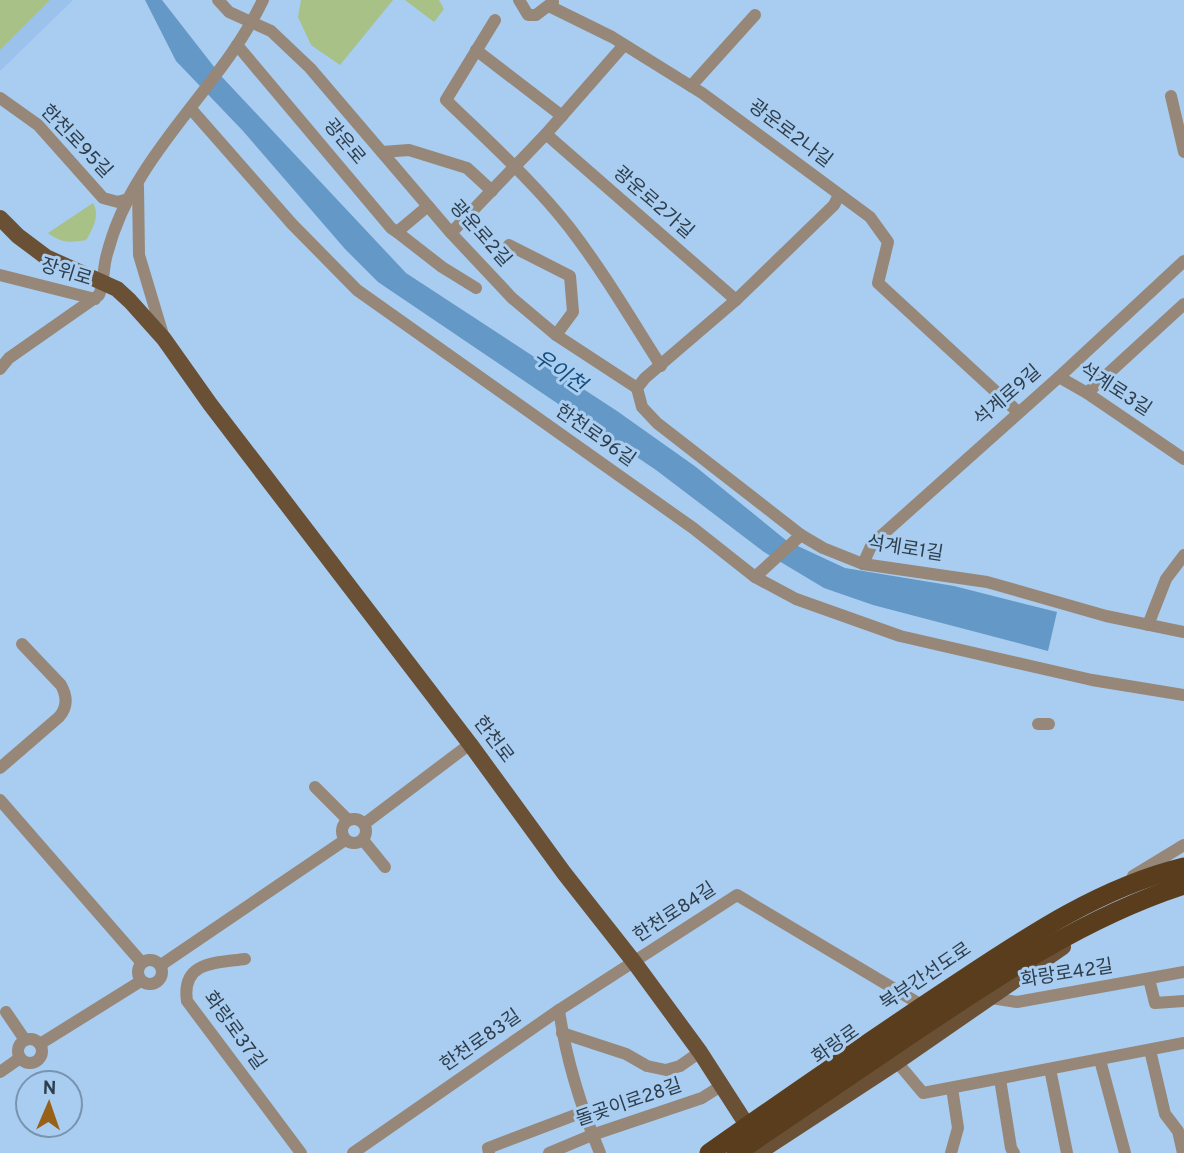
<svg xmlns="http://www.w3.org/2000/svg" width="1184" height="1153" viewBox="0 0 1184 1153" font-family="Overpass,'Noto Sans KR',sans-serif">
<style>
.built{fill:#9ac2eb}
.green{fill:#a7c186}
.water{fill:#6498c7}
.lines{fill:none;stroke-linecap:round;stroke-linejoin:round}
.minor{stroke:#968778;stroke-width:12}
.major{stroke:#6a5035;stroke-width:16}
.highway-bridge{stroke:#5a3d1c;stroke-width:19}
.labels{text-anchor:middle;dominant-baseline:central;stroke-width:6;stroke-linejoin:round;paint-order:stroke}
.street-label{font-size:19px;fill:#2f3e4c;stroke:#a9cdf0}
.water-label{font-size:21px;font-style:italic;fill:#154e7c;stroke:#a9cdf0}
</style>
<rect width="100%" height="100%" fill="#a9cdf0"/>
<path class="built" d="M0,0h73l-73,71z"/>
<g class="green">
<path d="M0,0h50l-50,50z"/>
<path d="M301,0h92l-53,65 -29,-20 -13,-28z"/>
<path d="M405,0h34l5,9 -10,13z"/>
<path d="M93,203c7,12 0,26 -7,37 -16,3 -25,3 -38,-7z"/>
</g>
<path class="water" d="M145,0h17l60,77 184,196 211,138 79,56 91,74 58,27 109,18 103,26 -9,39 -175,-46 -49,-17 -60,-36 -108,-82 -278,-188 -33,-33 -102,-118 -67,-70z"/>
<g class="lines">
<g class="minor">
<path d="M218,0l11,12 42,19 39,37 141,165 61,65 44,37 81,53"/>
<path d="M519,0l9,15h8l17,-13"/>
<path d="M549,6l63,31 90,56 168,124 18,25 -10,41 140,129"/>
<path d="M495,20l-49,80c42,41 87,81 123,127 34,44 62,92 92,139"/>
<path d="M237,45l154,183 6,4 31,-26"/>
<path d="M476,50l86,66"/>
<path d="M691,86l64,-71"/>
<path d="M1171,96l13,56"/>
<path d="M0,98l38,27 65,73 15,4 10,-3"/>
<path d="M191,109l101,115 65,66 336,238 62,49 41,22 104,37 192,44 92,15"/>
<path d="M546,134l190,166"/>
<path d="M382,152l27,-2 58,18 25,23"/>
<path d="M138,186l1,69 24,80"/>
<path d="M397,232l45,35 34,21"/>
<path d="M451,233l95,-99 78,-89"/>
<path d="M509,245l61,31 3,36 -17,23"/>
<path d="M0,275l95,24"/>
<path d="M0,369l9,-11 90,-63c5,-11 4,-25 7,-37 7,-29 20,-58 36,-83 37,-60 90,-110 121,-175"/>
<path d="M1059,377l28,16 97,66"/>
<path d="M637,388l5,19 15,16 144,112 22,13 40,16 124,18 119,34 78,16"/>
<path d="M637,388l8,-10 91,-78 98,-95 5,-10"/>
<path d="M1087,393l97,-89"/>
<path d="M863,564l9,-20 187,-167 125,-116"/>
<path d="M755,577l46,-42"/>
<path d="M1148,625l18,-46 18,-24"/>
<path d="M1038,724h11"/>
<path d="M0,768l59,-51c9,-10 8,-21 2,-32l-39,-41"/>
<path d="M315,787l33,33"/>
<path d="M0,800l142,163"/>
<circle cx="354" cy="831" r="12"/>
<path d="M364,824l106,-80"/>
<path d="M363,840l22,27"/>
<path d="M1133,876l51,-31"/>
<path d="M245,959c-29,4 -64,2 -58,42l114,152"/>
<circle cx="150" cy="972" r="12"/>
<path d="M161,965l184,-125"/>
<path d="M1149,979l6,24 29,-2"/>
<path d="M991,998l26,4 167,-30"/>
<path d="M559,1010c7,50 22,97 41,143"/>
<path d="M6,1012l19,28"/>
<path d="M562,1033l64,21 21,12 19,4 14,-4 20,-14"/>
<circle cx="30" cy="1051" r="12"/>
<path d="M40,1044l101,-63"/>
<path d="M1150,1050l15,64 13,17 5,22"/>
<path d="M1100,1060l25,93"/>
<path d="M897,1062l26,31 261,-50"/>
<path d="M1050,1069l17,84"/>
<path d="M0,1072l20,-14"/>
<path d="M1000,1079l11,69 3,5"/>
<path d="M353,1153l206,-143 178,-115 191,114"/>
<path d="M489,1153l-1,-5 95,-36"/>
<path d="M549,1153l43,-18 110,-37 19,-12"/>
<path d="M951,1153l7,-25 -6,-40"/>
</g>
<g class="major">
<path d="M0,218l18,18 28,21 71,32 13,12 34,38 46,65 260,340 94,129 70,89 66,90 65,101"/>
<path d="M758,1153l139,-91 166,-115"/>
</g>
<g class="highway-bridge">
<path d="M709,1153c77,-54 154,-107 232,-159 76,-50 153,-105 243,-127"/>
<path d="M736,1153c59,-40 118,-80 177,-120 86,-58 172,-116 271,-148"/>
</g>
</g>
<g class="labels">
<g class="street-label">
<text transform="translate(790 134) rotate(37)">광운로2나길</text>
<text transform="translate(76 142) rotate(46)">한천로95길</text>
<text transform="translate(344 142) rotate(50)">광운로</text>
<text transform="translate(653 203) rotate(41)">광운로2가길</text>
<text transform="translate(480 234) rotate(48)">광운로2길</text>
<text transform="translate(66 273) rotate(17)">장위로</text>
<text transform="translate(1115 390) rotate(33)">석계로3길</text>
<text transform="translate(1008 396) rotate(-41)">석계로9길</text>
<text transform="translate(595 436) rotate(35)">한천로96길</text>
<text transform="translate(905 549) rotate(9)">석계로1길</text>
<text transform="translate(493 740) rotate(53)">한천로</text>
<text transform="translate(675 913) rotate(-33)">한천로84길</text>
<text transform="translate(1067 974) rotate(-9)">화랑로42길</text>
<text transform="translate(926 977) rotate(-34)">북부간선도로</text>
<text transform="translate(234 1031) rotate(54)">화랑로37길</text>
<text transform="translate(481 1041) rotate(-35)">한천로83길</text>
<text transform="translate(836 1045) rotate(-35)">화랑로</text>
<text transform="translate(629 1103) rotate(-19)">돌곶이로28길</text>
</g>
<g class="water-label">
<text transform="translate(559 372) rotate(34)">우이천</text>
</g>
</g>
<g transform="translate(49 1104) rotate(2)"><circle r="33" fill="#a9cdf0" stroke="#7894ae" stroke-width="2"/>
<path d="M0-5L12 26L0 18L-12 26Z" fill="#98611a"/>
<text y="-10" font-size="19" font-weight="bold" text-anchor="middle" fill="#2f3e4c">N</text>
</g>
</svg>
